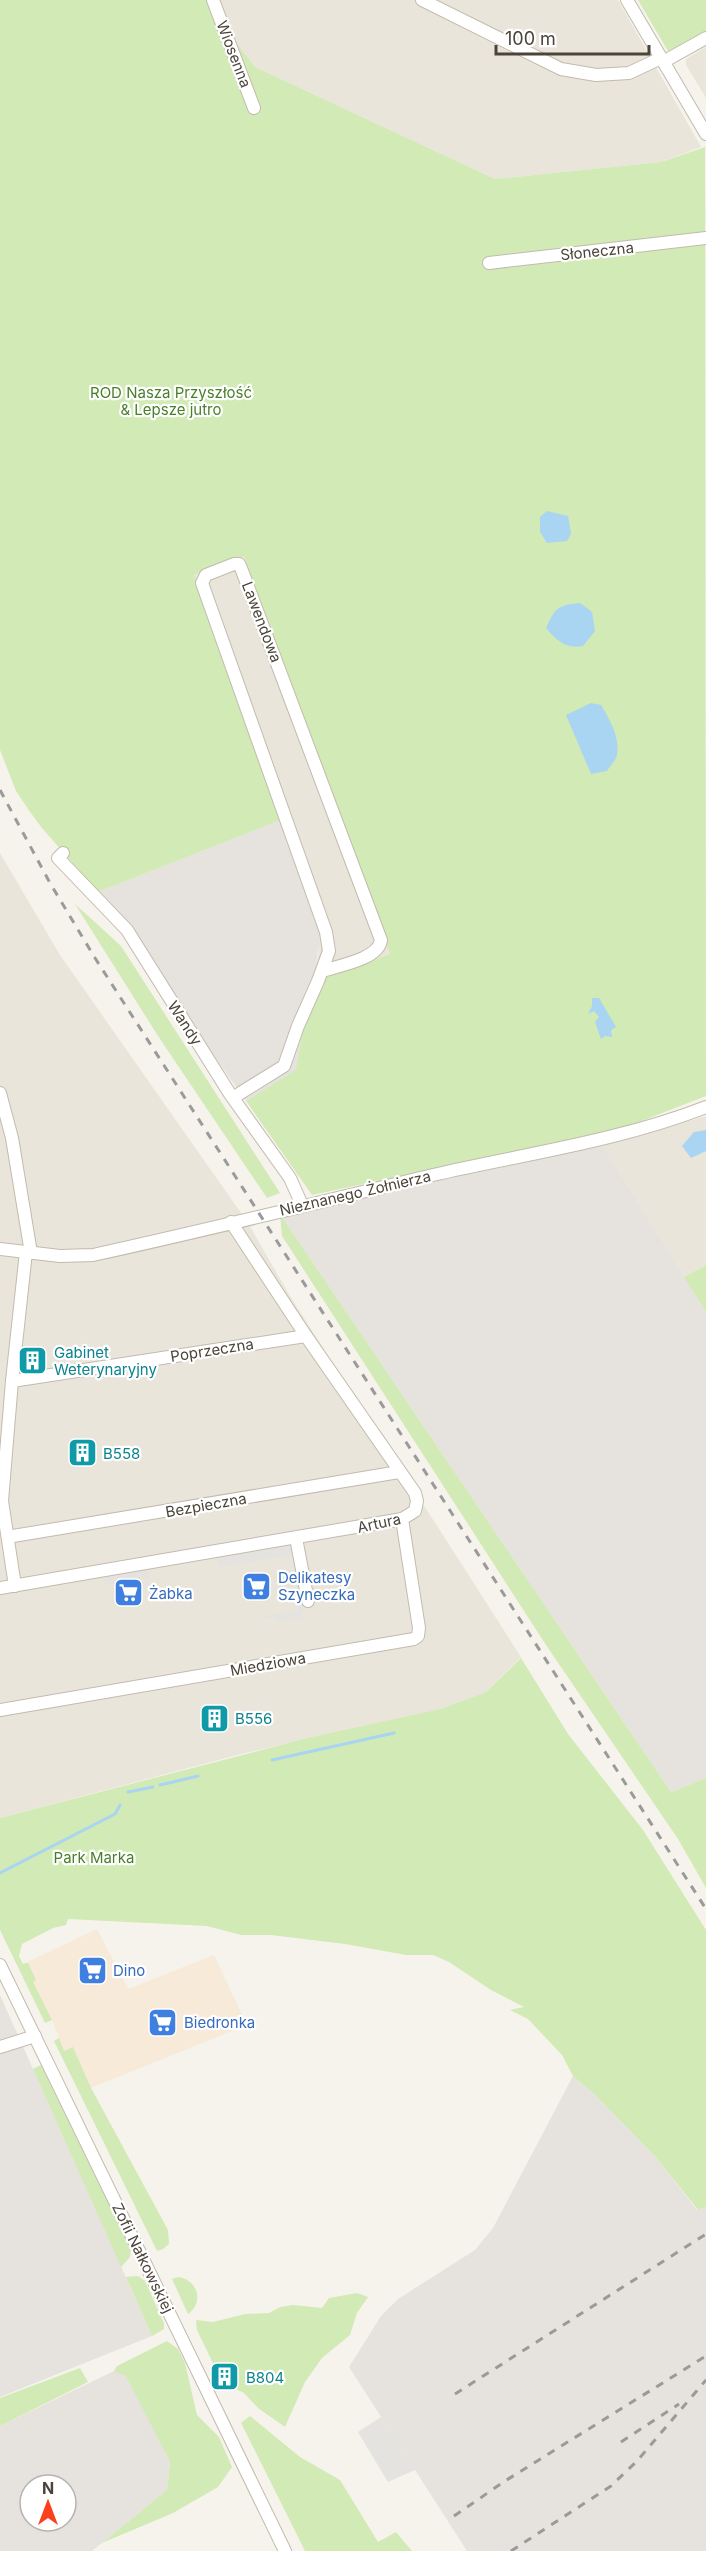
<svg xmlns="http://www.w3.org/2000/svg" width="706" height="2551" viewBox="0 0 706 2551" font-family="Inter,sans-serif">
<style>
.residential{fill:#eae5da}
.commercial{fill:#f7ead8}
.industrial{fill:#e6e2dd;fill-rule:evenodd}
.green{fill:#d2eab5}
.parking{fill:#e5e3e0}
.water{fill:#a9d4f2}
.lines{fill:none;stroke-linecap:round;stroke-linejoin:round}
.stream{stroke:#a9d4f2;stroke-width:3}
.minor-casing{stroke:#c2bbae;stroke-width:14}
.minor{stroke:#fff;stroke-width:12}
.rail{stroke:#9a9a9a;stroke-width:3;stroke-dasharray:8 8;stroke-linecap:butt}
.labels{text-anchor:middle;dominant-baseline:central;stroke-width:4.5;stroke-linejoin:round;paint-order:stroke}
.street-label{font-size:15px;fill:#4b4439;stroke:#fff}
.park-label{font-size:15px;fill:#4a7f2a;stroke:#fff}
.culture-label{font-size:15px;fill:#0d838f;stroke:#fff;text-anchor:start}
.shop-label{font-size:15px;fill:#366cbe;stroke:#fff;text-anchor:start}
</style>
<rect width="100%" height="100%" fill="#f6f3ec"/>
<g class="residential">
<path d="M207,0h411l83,147 -40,15 -166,17 -240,-112 -45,-59z"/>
<path d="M706,47v51l-20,-33v-6z"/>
<path d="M244,556l146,398 -67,24 -7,-11 3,-16 -36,-132 -89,-244z"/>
<path d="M0,853l60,102 188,268 42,73 231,361 -35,35 -46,17 -195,44 -245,65z"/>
<path d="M706,1116v149l-22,12 -81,-131z"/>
</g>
<path class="commercial" d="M97,1929l31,60 86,-34 33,70 -156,63 -18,-40 -9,3 -12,-31 -29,-56z"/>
<g class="industrial">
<path d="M283,819l33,98 4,19 -4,30 7,12 -20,51 -6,41 -51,31 -148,-209z"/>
<path d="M603,1146l103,166v466l-35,14 -391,-578z"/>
<path d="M0,1995l152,341 -152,61z"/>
<path d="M573,2076l20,17 62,63 42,54 9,-3v344h-239l-118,-184 32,-51 17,-17 77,-49 18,-22z"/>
<path d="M114,2371l12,4 44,87 -3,28 -75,61h-92v-125zM30,2485h36v36h-36z"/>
</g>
<g class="green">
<path d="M0,0h207l3,8 45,59 240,112 166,-17 44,-15 1,949 -85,33 -309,66 -66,-94 50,-31 7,-41 20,-51 67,-24 -146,-398 -50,19 89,244 -185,73 -56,-64 -14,-19 -12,-18 -16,-41z"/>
<path d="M638,0h68v33l-38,18z"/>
<path d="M75,904l46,42 159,247 -13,5 -109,-162z"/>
<path d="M280,1214l391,578 35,-14v110l-28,-49 -132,-194 -264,-409z"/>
<path d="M706,1265v47l-22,-35z"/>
<path d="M521,1658l47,76 75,96 63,100v277l-8,3 -43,-54 -62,-63 -20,-17 -11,-21 -34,-36 -18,-9 14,-3 -33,-17 -42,-28 -16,-7h-27l-61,-11 -74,-9h-30l-34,-9 -139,-7 -2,6 -13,3 -31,16 -3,12 4,8 5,-1 8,17 -3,2 19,38 -7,3 -45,-93v-112l308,-80 132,-29 46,-17z"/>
<path d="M59,2038l5,13 9,-4 18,41 77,142 1,14 -6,5 -6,2 -103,-210z"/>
<path d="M41,2065l90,185 -1,7 -9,10 -88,-198z"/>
<path d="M138,2276l7,5 19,42v6l-12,7 -26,-59z"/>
<path d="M178,2277c19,2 27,25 10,37l-16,-35z"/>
<path d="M357,2293l11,4 -11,16 -7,22 -28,23 -17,24 -20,45 -27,-19 -14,-15 -22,-11 -25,-52 -1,-10 17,2 32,-8 24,-1 11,-6 13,-2 29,3 7,-10z"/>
<path d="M167,2341l11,8 7,14 12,52 22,22 13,30 -14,20 -45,26 -71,30 65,-53 3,-28 -44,-86 -12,-5 3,-5z"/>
<path d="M80,2368l8,14 -88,44v-28z"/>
<path d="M250,2416l50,41 40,23 38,62 18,-10 16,19h-107l-64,-128z"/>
</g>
<g class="parking">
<path d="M289,1540l3,15 -73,12 -3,-15z"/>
<path d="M299,1562l7,48 -4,1 1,6 -27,4 -1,-4 -13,2v-3l37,-5 -6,-48z"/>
<path d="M147,1567l2,11 -43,7 -1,-11z"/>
<path d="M381,2417l34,53 -27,12 -30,-50z"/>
</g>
<g class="water">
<path d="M547,511l21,5 3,18 -4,7 -20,2 -7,-11v-15z"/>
<path d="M580,603l12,9 3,19 -12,15c-17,3 -26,-5 -37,-18 9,-20 12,-23 34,-25z"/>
<path d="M591,703l10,2c9,15 19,32 16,50 -1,5 -7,11 -10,16l-16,3 -25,-59z"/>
<path d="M592,998h7l17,29 -5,3 1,7 -7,-1 -4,3 -6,-17 4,-5 -5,-6 -6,3 4,-8z"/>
<path d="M706,1130v21l-15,7 -9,-12 12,-14z"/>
</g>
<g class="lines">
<g class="stream">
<path d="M272,1760l122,-27"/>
<path d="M160,1785l38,-9"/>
<path d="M128,1792l25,-5"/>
<path d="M0,1873l115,-59 5,-9"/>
</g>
<defs>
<g id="minor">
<path d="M213,0l41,108"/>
<path d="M422,0l139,69 35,6 33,-2 32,-15"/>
<path d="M627,0l79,134"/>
<path d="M663,62l43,-24"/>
<path d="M489,263l217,-25"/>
<path d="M63,853l-5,5 69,72 103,164 60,84 12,27"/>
<path d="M0,1093l12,45 19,115"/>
<path d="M234,1097l50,-31 14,-40 20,-45 11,-30 -3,-19 -124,-349 4,-8 28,-11h5l2,4 140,372c-2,19 -43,26 -59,31"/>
<path d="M0,1249l60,7 33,-1c114,-25 227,-53 340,-80 91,-21 186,-34 273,-68"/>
<path d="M12,1381l294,-45"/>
<path d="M13,1536l386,-64"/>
<path d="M296,1538l12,63"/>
<path d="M15,1586l-13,-85 10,-120 14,-129"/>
<path d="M0,1588l402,-69 13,-8 2,-10 -2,-8 -109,-157 -75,-114"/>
<path d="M0,1710l414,-71 4,-3 1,-8 -17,-109"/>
<path d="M0,1965l285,586"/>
<path d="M0,2047l35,-11"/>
</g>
</defs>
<use href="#minor" class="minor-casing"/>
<use href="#minor" class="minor"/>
<g class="rail">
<path d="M0,790l50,93 45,75 611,951"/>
<path d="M455,2394l251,-160"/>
<path d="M621,2442l58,-38"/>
<path d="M454,2516l51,-35 201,-125"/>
<path d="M511,2551l100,-65 26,-25 69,-81"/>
</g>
</g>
<defs>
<symbol id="building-square" viewBox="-11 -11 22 22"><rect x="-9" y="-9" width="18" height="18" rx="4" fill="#0f9aa8" stroke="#fff"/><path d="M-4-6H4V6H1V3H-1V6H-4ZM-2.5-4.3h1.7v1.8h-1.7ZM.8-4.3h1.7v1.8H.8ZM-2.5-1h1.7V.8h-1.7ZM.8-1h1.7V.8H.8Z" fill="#fff"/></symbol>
<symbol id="supermarket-square" viewBox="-11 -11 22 22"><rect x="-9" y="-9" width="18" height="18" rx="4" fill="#3f7fe0" stroke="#fff"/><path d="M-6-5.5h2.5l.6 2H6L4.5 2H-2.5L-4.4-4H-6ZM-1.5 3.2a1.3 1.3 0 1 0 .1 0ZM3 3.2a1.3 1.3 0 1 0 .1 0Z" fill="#fff"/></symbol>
</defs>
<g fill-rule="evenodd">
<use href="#building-square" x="16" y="1344" width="33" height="33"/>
<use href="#building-square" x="66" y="1436" width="33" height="33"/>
<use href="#supermarket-square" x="240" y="1570" width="33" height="33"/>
<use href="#supermarket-square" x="112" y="1576" width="33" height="33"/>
<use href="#building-square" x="198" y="1702" width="33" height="33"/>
<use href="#supermarket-square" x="76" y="1954" width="33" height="33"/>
<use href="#supermarket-square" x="146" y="2006" width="33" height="33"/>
<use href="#building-square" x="208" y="2360" width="33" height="33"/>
</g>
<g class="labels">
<g class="street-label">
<text transform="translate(234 54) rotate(69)">Wiosenna</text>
<text transform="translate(597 251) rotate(-6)">Słoneczna</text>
<text transform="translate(262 622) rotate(69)">Lawendowa</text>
<text transform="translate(185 1023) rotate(57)">Wandy</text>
<text transform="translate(355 1193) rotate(-13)">Nieznanego Żołnierza</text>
<text transform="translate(212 1350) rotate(-9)">Poprzeczna</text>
<text transform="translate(206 1505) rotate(-10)">Bezpieczna</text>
<text transform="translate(379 1523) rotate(-12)">Artura</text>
<text transform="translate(268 1664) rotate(-10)">Miedziowa</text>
<text transform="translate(143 2258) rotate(64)">Zofii Nałkowskiej</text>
</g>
<g class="park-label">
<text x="171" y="392">ROD Nasza Przyszłość<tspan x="171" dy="17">&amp; Lepsze jutro</tspan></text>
<text x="94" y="1857">Park Marka</text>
</g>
<g class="culture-label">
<text x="54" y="1352">Gabinet<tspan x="54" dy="17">Weterynaryjny</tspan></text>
<text x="103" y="1453">B558</text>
<text x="235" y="1718">B556</text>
<text x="246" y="2377">B804</text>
</g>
<g class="shop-label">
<text x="278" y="1577">Delikatesy<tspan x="278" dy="17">Szyneczka</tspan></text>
<text x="149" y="1593">Żabka</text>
<text x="113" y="1970">Dino</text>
<text x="184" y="2022">Biedronka</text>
</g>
</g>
<g transform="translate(48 2503)"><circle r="28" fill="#ffffff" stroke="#b7b4b0" stroke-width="1.5"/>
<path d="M0-4.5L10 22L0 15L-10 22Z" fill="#fc3f1d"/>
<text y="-9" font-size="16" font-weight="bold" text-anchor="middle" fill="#4b4439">N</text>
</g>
<path d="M496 45v9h153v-9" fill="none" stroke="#4b4439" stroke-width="3"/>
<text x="505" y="45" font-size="18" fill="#4b4439" stroke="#ffffff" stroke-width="4.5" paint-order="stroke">100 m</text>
</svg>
